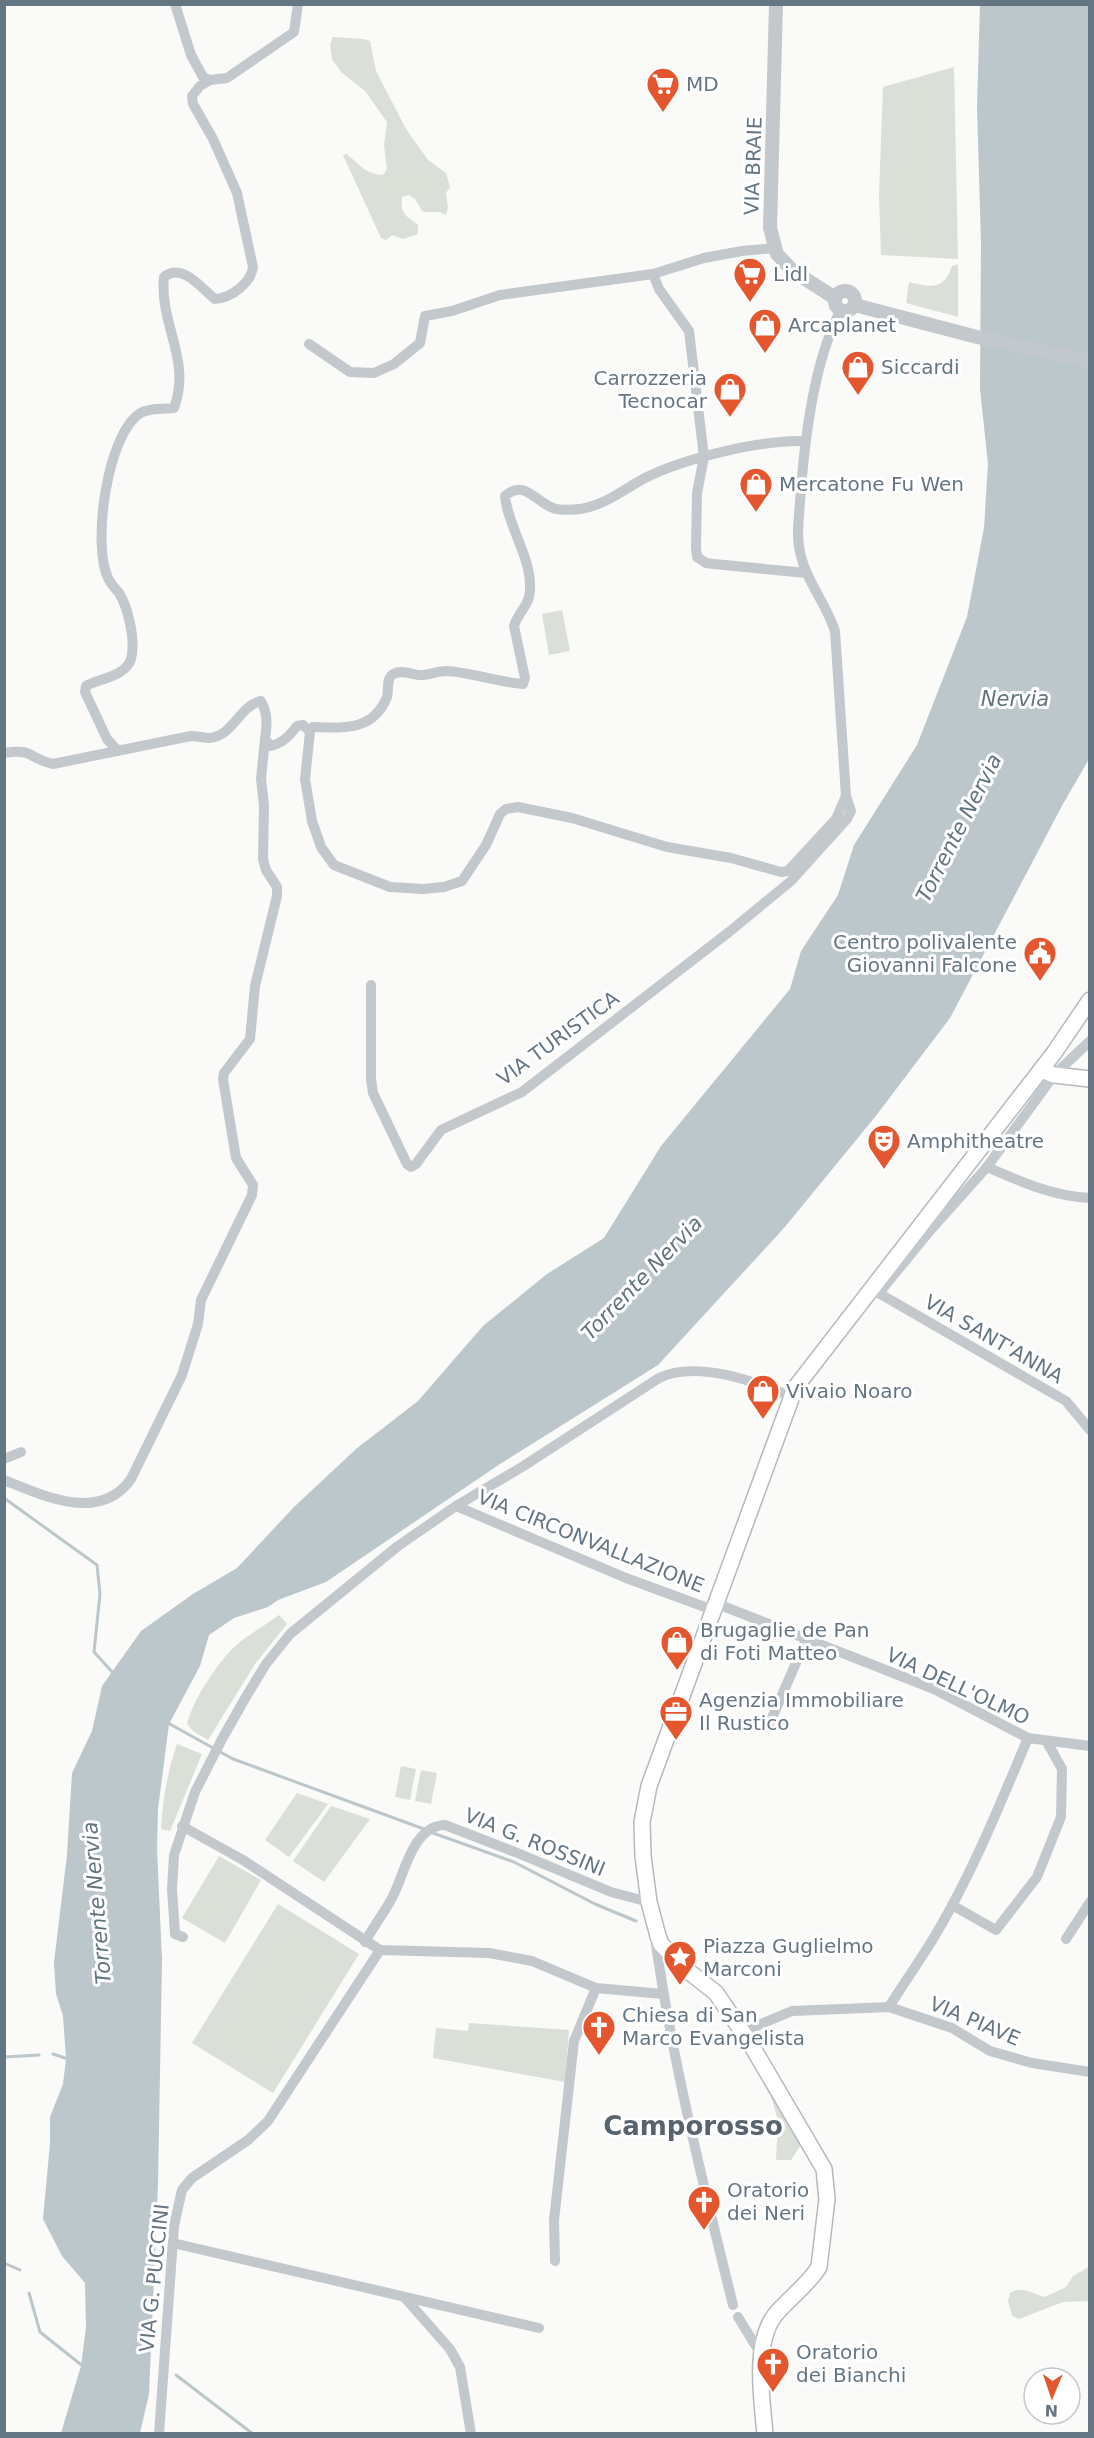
<svg xmlns="http://www.w3.org/2000/svg" width="1094" height="2438" viewBox="0 0 1094 2438" font-family="'DejaVu Sans',sans-serif">
<style>
.green{fill:#dadfd7}
.water{fill:#bbc7cb}
.lines{fill:none;stroke-linecap:round;stroke-linejoin:round}
.stream{stroke:#bbc7cb;stroke-width:3}
.secondary-casing{stroke:#b3babf;stroke-width:18}
.minor{stroke:#c3c8cc;stroke-width:10}
.tertiary{stroke:#c3c8cc;stroke-width:14}
.secondary{stroke:#fff;stroke-width:15}
.labels{text-anchor:middle;dominant-baseline:central;stroke-width:6;stroke-linejoin:round;paint-order:stroke}
.poi-label{font-size:20px;fill:#657683;stroke:#fff;text-anchor:start}
.street-label{font-size:20px;fill:#657683;stroke:#fff}
.water-label{font-size:21px;font-style:italic;fill:#60757c;stroke:#fff}
.district-label{font-size:26px;font-weight:bold;fill:#57646e;stroke:#fff}
</style>
<rect width="100%" height="100%" fill="#fafaf8"/>
<g class="green">
<path d="M333,37l30,2 7,2 6,30 30,58 22,31 18,13 4,14 -4,6 2,15 -2,7 -6,-3h-17l-8,-13 -6,-4 -7,2c-2,18 5,19 16,28v9l-15,5 -11,-4 -6,5 -5,-2 -38,-83 3,-1c14,9 17,20 37,21l4,-6 -3,-24 3,-23 -22,-31 -24,-19 -9,-13 -2,-15z"/>
<path d="M954,67l4,192 -77,-4 -2,-61 4,-107z"/>
<path d="M958,264v53l-52,-14 3,-21c21,5 35,9 43,-16z"/>
<path d="M562,610l8,41 -21,4 -7,-41z"/>
<path d="M279,1615l8,9 -32,40 -47,76 -15,-9 -6,-7c6,-25 33,-66 53,-82 13,-10 27,-18 39,-27z"/>
<path d="M177,1744l25,10 -32,77 -9,-2c2,-31 6,-56 16,-85z"/>
<path d="M401,1766l15,3 -6,31 -15,-3z"/>
<path d="M421,1770l16,3 -6,31 -16,-3z"/>
<path d="M297,1793l31,11 -39,53 -24,-17z"/>
<path d="M331,1806l39,13 -46,63 -31,-21z"/>
<path d="M219,1856l42,24 -36,63 -43,-25z"/>
<path d="M278,1904l81,50 -86,139 -81,-50z"/>
<path d="M469,2023l100,7 -4,52 -132,-24 3,-30 32,3z"/>
<path d="M774,2094l28,49 -11,17h-15l2,-39 -7,-25z"/>
<path d="M1089,2267v34l-26,1 -44,17 -7,-3 -4,-15 2,-8c13,-8 22,1 35,4l21,-10 7,-11z"/>
</g>
<path class="water" d="M980,5h109v754l-26,45 -113,214 -75,99 -91,111 -126,137 -158,99 -174,118 -48,18 -10,7 -34,11 -25,17 -9,31 -31,58 -11,85 -1,40 5,111 -4,224 -9,210 -9,39h-79l20,-67 5,-39 -1,-44 -23,-27 -19,-37 7,-76v-26l13,-33 3,-25 -3,-43 -7,-22 -2,-32 13,-107 5,-82 20,-42 10,-45 39,-55 52,-37 44,-26 57,-61 62,-58 62,-48 65,-75 64,-52 57,-36 57,-92 129,-157 11,-38 37,-56 16,-50 63,-100 50,-128 17,-89 4,-64 -8,-75 1,-146 -4,-136z"/>
<g class="lines">
<g class="stream">
<path d="M4,1498l93,67 3,29 -6,58 20,22"/>
<path d="M168,1723l65,36 191,70"/>
<path d="M433,1833l81,29 81,42 41,17"/>
<path d="M53,2054l15,5"/>
<path d="M4,2057l35,-2"/>
<path d="M4,2263l16,7"/>
<path d="M29,2293l11,39 44,35"/>
<path d="M176,2375l77,59"/>
</g>
<defs>
<g id="secondary">
<path d="M1041,1070l13,5 36,4"/>
<path d="M765,2434c-3,-34 -12,-91 10,-119 14,-17 33,-30 44,-48l8,-68 -3,-30 -74,-126 -34,-50 -33,-26 -22,-23 -3,-8 -9,-34 -6,-46 -1,-34 7,-36 146,-398 259,-335 36,-53"/>
</g>
</defs>
<use href="#secondary" class="secondary-casing"/>
<g class="minor">
<path d="M175,4l16,51 12,22 7,3 17,-2 67,-46 4,-28"/>
<path d="M653,274l6,15 30,42 15,126 -7,36 -1,55 1,9 9,6 8,1 92,9"/>
<path d="M309,344l41,28 24,1 20,-9 26,-21 5,-27 27,-5 48,-16 153,-21 51,-16 38,-7 33,-3"/>
<path d="M313,727c32,1 60,4 74,-30 2,-6 -1,-17 5,-22 7,-6 19,-1 27,0 9,1 17,-4 27,-4 24,1 51,11 77,13l2,-6 -11,-52c3,-11 12,-18 15,-29 7,-34 -21,-68 -24,-101 20,-17 29,5 48,12 8,3 18,2 27,1 24,-3 44,-20 65,-31 40,-20 115,-38 160,-37"/>
<path d="M118,751l-11,-12 -22,-47 1,-6 4,-2c14,-6 36,-9 41,-25 5,-18 -3,-52 -12,-66 -4,-5 -9,-10 -11,-15 -16,-34 -1,-142 31,-164 8,-6 25,-5 35,-6 18,-48 -15,-84 -10,-131 18,-15 37,11 51,22 16,-1 36,-16 38,-32l-16,-74 -24,-54 -20,-35 -1,-8 8,-10 10,-6"/>
<path d="M4,753c30,-5 25,6 49,11l138,-28c6,0 13,2 19,2 23,-2 30,-33 51,-37 7,13 6,24 4,38l6,7c12,-3 19,-11 26,-20l6,-1 7,7 -5,47 7,42 9,26 13,18 56,22 33,2 21,-2 18,-6 24,-36 14,-31 6,-5 12,-2 54,11 95,29 64,11 50,14 7,-1 48,-52 10,-23"/>
<path d="M371,985v94l2,14 34,71 4,3 5,-3 25,-34 81,-38 207,-160 62,-51 56,-62 4,-8 -5,-15 -11,-165c-9,-28 -29,-50 -35,-79 -4,-16 -1,-34 0,-50 4,-58 13,-141 41,-192"/>
<path d="M987,1167c32,14 67,30 103,31"/>
<path d="M875,1291l191,110 24,29"/>
<path d="M879,1293l49,-60 59,-66 67,-92 36,-34"/>
<path d="M4,1459l17,-7"/>
<path d="M4,1480c40,16 96,43 127,-1l51,-104 16,-51 3,-24 51,-105 1,-10 -17,-27 -13,-79 1,-6 26,-34 5,-53 22,-90v-9l-11,-17 -3,-11 1,-54 -3,-26 4,-40"/>
<path d="M456,1506l170,72 87,32"/>
<path d="M715,1603l219,86 94,49 62,8"/>
<path d="M768,1727l38,-87"/>
<path d="M182,1826l61,34 137,90 109,3 43,8 64,27 67,6"/>
<path d="M952,1905l44,25 41,-53 24,-60 1,-48 -15,-27"/>
<path d="M183,1937l-8,-3 -3,-45 2,-34 21,-63 27,-53 25,-44 19,-31 24,-30 108,-88 58,-40 66,-39 137,-89c38,-18 96,3 133,19"/>
<path d="M655,1937c17,124 48,246 78,368"/>
<path d="M1066,1939l24,-37"/>
<path d="M365,1942c8,-15 19,-29 27,-44 13,-24 20,-72 53,-73l70,27 96,40 38,10"/>
<path d="M889,2007c15,-24 32,-48 47,-73 37,-62 64,-130 92,-196"/>
<path d="M742,2032l50,-21 97,-4 63,21 38,23 42,12 58,9"/>
<path d="M173,2243l366,85"/>
<path d="M555,2261l-1,-41 20,-179 22,-53"/>
<path d="M405,2298l45,51 10,18 11,67"/>
<path d="M738,2317l24,39"/>
<path d="M159,2434l15,-208 8,-36 10,-12 56,-38 20,-19 112,-171"/>
</g>
<g class="tertiary">
<path d="M776,4l-6,224 7,26 16,17 42,27"/>
<circle cx="845" cy="301" r="10"/>
<path d="M855,305l122,32 113,24"/>
</g>
<use href="#secondary" class="secondary"/>
</g>
<defs>
<symbol id="supermarket-pin" viewBox="-11 -11 22 30"><path d="M0 17L-7.5 6A9.5 9.5 0 1 1 7.5 6Z" fill="#e4572e" stroke="#fff"/><path d="M-6-5.5h2.5l.6 2H6L4.5 2H-2.5L-4.4-4H-6ZM-1.5 3.2a1.3 1.3 0 1 0 .1 0ZM3 3.2a1.3 1.3 0 1 0 .1 0Z" fill="#fff"/></symbol>
<symbol id="shop-pin" viewBox="-11 -11 22 30"><path d="M0 17L-7.5 6A9.5 9.5 0 1 1 7.5 6Z" fill="#e4572e" stroke="#fff"/><path d="M-5-2.5h2.3a2.7 3.5 0 0 1 5.4 0H5L5.5 6h-11ZM-1.5-2.5h3a1.5 2.3 0 0 0-3 0Z" fill="#fff"/></symbol>
<symbol id="civic-pin" viewBox="-11 -11 22 30"><path d="M0 17L-7.5 6A9.5 9.5 0 1 1 7.5 6Z" fill="#e4572e" stroke="#fff"/><path d="M-.6-6.5H3V-4.5H.6V-3L4-1V1h2V6H-6V1h2V-1L-.6-3ZM-1.2 2.5V6h2.4V2.5Z" fill="#fff"/></symbol>
<symbol id="theatre-pin" viewBox="-11 -11 22 30"><path d="M0 17L-7.5 6A9.5 9.5 0 1 1 7.5 6Z" fill="#e4572e" stroke="#fff"/><path d="M-5-5.5Q0-4 5-5.5V0Q5 5 0 6Q-5 5-5 0ZM-3.3-2.5H-1v1.5H-3.3ZM1-2.5H3.3v1.5H1ZM-2.8 1Q0 5.5 2.8 1Z" fill="#fff"/></symbol>
<symbol id="office-pin" viewBox="-11 -11 22 30"><path d="M0 17L-7.5 6A9.5 9.5 0 1 1 7.5 6Z" fill="#e4572e" stroke="#fff"/><path d="M-6-3h4V-5.5h4V-3h4V5H-6ZM-1-4.5V-3h2v-1.5ZM-6 0V1H6V0Z" fill="#fff"/></symbol>
<symbol id="sight-pin" viewBox="-11 -11 22 30"><path d="M0 17L-7.5 6A9.5 9.5 0 1 1 7.5 6Z" fill="#e4572e" stroke="#fff"/><path d="M0-6L1.8-2.2L6-1.7L2.9 1.2L3.7 5.4L0 3.3L-3.7 5.4L-2.9 1.2L-6-1.7L-1.8-2.2Z" fill="#fff"/></symbol>
<symbol id="church-pin" viewBox="-11 -11 22 30"><path d="M0 17L-7.5 6A9.5 9.5 0 1 1 7.5 6Z" fill="#e4572e" stroke="#fff"/><path d="M-1.2-6h2.4v3.5h3.3v2.4h-3.3V6h-2.4V-.1h-3.3v-2.4h3.3Z" fill="#fff"/></symbol>
</defs>
<g fill-rule="evenodd">
<use href="#supermarket-pin" x="644" y="65" width="38" height="52"/>
<use href="#supermarket-pin" x="731" y="255" width="38" height="52"/>
<use href="#shop-pin" x="746" y="306" width="38" height="52"/>
<use href="#shop-pin" x="839" y="348" width="38" height="52"/>
<use href="#shop-pin" x="711" y="370" width="38" height="52"/>
<use href="#shop-pin" x="737" y="465" width="38" height="52"/>
<use href="#civic-pin" x="1021" y="934" width="38" height="52"/>
<use href="#theatre-pin" x="865" y="1122" width="38" height="52"/>
<use href="#shop-pin" x="744" y="1372" width="38" height="52"/>
<use href="#shop-pin" x="658" y="1623" width="38" height="52"/>
<use href="#office-pin" x="657" y="1693" width="38" height="52"/>
<use href="#sight-pin" x="661" y="1938" width="38" height="52"/>
<use href="#church-pin" x="580" y="2008" width="38" height="52"/>
<use href="#church-pin" x="685" y="2183" width="38" height="52"/>
<use href="#church-pin" x="754" y="2345" width="38" height="52"/>
</g>
<g class="labels">
<g class="poi-label">
<text x="686" y="84">MD</text>
<text x="773" y="274">Lidl</text>
<text x="788" y="325">Arcaplanet</text>
<text x="881" y="367">Siccardi</text>
<text x="707" y="378" text-anchor="end">Carrozzeria<tspan x="707" dy="23">Tecnocar</tspan></text>
<text x="779" y="484">Mercatone Fu Wen</text>
<text x="1017" y="942" text-anchor="end">Centro polivalente<tspan x="1017" dy="23">Giovanni Falcone</tspan></text>
<text x="907" y="1141">Amphitheatre</text>
<text x="786" y="1391">Vivaio Noaro</text>
<text x="700" y="1630">Brugaglie de Pan<tspan x="700" dy="23">di Foti Matteo</tspan></text>
<text x="699" y="1700">Agenzia Immobiliare<tspan x="699" dy="23">Il Rustico</tspan></text>
<text x="703" y="1946">Piazza Guglielmo<tspan x="703" dy="23">Marconi</tspan></text>
<text x="622" y="2015">Chiesa di San<tspan x="622" dy="23">Marco Evangelista</tspan></text>
<text x="727" y="2190">Oratorio<tspan x="727" dy="23">dei Neri</tspan></text>
<text x="796" y="2352">Oratorio<tspan x="796" dy="23">dei Bianchi</tspan></text>
</g>
<g class="street-label">
<text transform="translate(753 166) rotate(-88)">VIA BRAIE</text>
<text transform="translate(558 1038) rotate(-36)">VIA TURISTICA</text>
<text transform="translate(994 1339) rotate(30)">VIA SANT'ANNA</text>
<text transform="translate(591 1541) rotate(22)">VIA CIRCONVALLAZIONE</text>
<text transform="translate(958 1686) rotate(25)">VIA DELL'OLMO</text>
<text transform="translate(535 1842) rotate(22)">VIA G. ROSSINI</text>
<text transform="translate(975 2021) rotate(23)">VIA PIAVE</text>
<text transform="translate(154 2278) rotate(-84)">VIA G. PUCCINI</text>
</g>
<g class="water-label">
<text x="1015" y="699">Nervia</text>
<text transform="translate(959 828) rotate(-63)">Torrente Nervia</text>
<text transform="translate(642 1278) rotate(-46)">Torrente Nervia</text>
<text transform="translate(97 1903) rotate(-95)">Torrente Nervia</text>
</g>
<g class="district-label">
<text x="693" y="2126">Camporosso</text>
</g>
</g>
<rect width="1094" height="2438" fill="none" stroke="#657683" stroke-width="12"/>
<g transform="translate(1052 2396) rotate(182)"><circle r="28" fill="#ffffff" stroke="#c1c8cd" stroke-width="1.5"/>
<path d="M0-4.5L10 22L0 15L-10 22Z" fill="#e4572e"/>
<text y="-9" font-size="16" font-weight="bold" text-anchor="middle" fill="#657683">N</text>
</g>
</svg>
